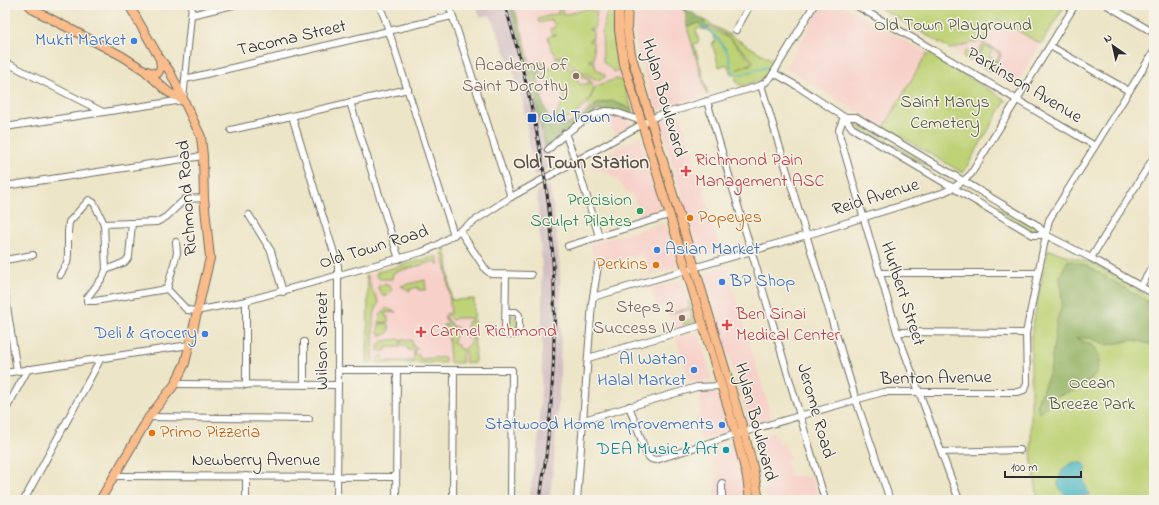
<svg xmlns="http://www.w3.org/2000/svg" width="1159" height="505" viewBox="0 0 1159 505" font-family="'Indie Flower',sans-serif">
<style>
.built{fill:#f7d0c9}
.industrial{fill:#d2bec1}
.green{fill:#bed276;stroke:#747e50;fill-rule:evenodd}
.forest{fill:#96b467;stroke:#607049}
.water{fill:#49b6c3;stroke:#3a7077}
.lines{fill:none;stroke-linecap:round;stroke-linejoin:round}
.stream{stroke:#49b6c3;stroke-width:1.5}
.minor-casing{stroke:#6f6c62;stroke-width:8}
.major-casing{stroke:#6f6c62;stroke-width:10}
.minor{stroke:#fff;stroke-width:6}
.major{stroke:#f9bc8a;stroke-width:8}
.rail-casing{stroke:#2b2b2b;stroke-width:3}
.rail{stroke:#f7f3e8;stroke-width:1.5;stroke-dasharray:4.5;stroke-linecap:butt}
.shop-dot{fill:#3f7fe0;stroke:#f7f3e8;stroke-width:1.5}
.education-dot{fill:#8d6e63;stroke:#f7f3e8;stroke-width:1.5}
.transit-dot{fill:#1a4fb4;stroke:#f7f3e8;stroke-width:1.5}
.health-dot{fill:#e0444e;stroke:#f7f3e8;stroke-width:1.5}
.leisure-dot{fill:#2e9e5b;stroke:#f7f3e8;stroke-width:1.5}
.food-dot{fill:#e8710a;stroke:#f7f3e8;stroke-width:1.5}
.culture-dot{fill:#0f9aa8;stroke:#f7f3e8;stroke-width:1.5}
.labels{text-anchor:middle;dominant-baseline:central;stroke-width:3;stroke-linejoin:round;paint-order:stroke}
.park-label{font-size:18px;fill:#50553e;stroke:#f7f3e8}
.street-label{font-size:18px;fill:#2b2b2b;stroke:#f7f3e8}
.shop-label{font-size:18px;fill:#366cbe;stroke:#f7f3e8;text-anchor:end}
.education-label{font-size:18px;fill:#785e54;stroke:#f7f3e8;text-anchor:end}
.transit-label{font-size:18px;fill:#164399;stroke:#f7f3e8;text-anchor:start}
.health-label{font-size:18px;fill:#be3a42;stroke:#f7f3e8;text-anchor:start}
.leisure-label{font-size:18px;fill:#27864d;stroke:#f7f3e8;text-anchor:end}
.food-label{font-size:18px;fill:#c56008;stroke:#f7f3e8;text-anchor:start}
.culture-label{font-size:18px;fill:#0d838f;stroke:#f7f3e8;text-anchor:end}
.neighbourhood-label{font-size:19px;font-weight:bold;fill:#605448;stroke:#f7f3e8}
</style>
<rect width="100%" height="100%" fill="#f7f3e8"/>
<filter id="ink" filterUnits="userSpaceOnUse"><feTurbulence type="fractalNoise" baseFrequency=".025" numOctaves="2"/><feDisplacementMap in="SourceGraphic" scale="8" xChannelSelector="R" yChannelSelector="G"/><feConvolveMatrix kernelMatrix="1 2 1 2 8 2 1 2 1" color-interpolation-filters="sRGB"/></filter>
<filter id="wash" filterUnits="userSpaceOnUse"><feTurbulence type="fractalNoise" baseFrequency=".012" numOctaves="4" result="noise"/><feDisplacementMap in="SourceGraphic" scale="16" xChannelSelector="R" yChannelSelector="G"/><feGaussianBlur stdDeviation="0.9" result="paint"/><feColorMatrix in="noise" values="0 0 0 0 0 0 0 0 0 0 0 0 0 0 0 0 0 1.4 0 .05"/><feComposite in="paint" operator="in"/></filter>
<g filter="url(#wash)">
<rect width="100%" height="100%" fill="#ede5c7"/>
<g class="built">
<path d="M509,5h105l-1,19 1,19 9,38 -16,28 -50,28 -11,11 -22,-97z"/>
<path d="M636,5h42l7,4 2,13 -1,3 21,70 -51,15 -19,-61 -4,-25z"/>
<path d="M822,5h20l85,48 -43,74 -99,-59z"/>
<path d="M996,19l45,25 -27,43 -64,-38 34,-9z"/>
<path d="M610,113l21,10 1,2 -17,9 -12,-20z"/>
<path d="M681,115l40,136 -21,7 -40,-136z"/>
<path d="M640,136l21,74 -22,6 -5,-19 -10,-8 -7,-10 -13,-8 -12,-4 -1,-5z"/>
<path d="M665,223l14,43 -29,9 -7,-22 -38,11 -9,1 -6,-21z"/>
<path d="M446,248l5,52 23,-1 1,64h-108l1,-75 -2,-13 71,-19z"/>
<path d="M725,266l13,38 34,115 -23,6 -44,-152z"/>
<path d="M682,280l14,42 -23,6 -7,-22 -9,3 -6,-23 2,2z"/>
<path d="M698,332l7,22 7,28 -15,-1 -7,2 -14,-45z"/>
<path d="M716,392l12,40 -27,8 -6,-21 5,-4v-22z"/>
<path d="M774,431l4,13 6,-2 6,17 -5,2 5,15 21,1 8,23h-52l-5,-32 -8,-30z"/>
<path d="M731,443h1l9,29 3,28h-29v-28l-4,-13 7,-3 -3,-9z"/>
</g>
<g class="industrial">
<path d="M487,5h22l9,24 26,110 5,29 -15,9 -8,-57 -6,-32 -30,-73 -10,2 -3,-10z"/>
<path d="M549,185l5,26 6,58 1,53 -1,57 -7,94 -4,27h-20l10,-65 3,-71v-91l-5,-82z"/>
</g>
<g class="green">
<path d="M609,5h5c-3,23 0,45 7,67l-5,-1 -1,1 -9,-7 -3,-4 -1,-30z"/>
<path d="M875,5h190l-24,39 -44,-25 -13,21 -34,9z"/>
<path d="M561,6l2,9 24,-6 10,3 -3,17h-5v1l4,1v8h-3l-1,2h4l1,18 -5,1 1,2 4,-1 2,8 9,6v2l-10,4 -1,-3 -17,-9 -4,-2 -1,-2 -6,-3 -6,1 -6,-4 13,-4v-1l-11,3 -2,-6h-2l-4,-14 9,-3 -5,1 -2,-6 5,-2 -2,-6 -2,-1 -12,3 -1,-4 21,-6 -2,-6z"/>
<path d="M704,20l70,41 -6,9 2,2c-7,8 -18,11 -28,14l-5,-3 -2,-8 -4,-1 -4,-10 -8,3 -7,-24 4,-1 -3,-7 -7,-6 2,-2 -4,-4zM710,26c17,8 29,20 42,34l1,2 -1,2 -16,6 14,-6 1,-3 -21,-22 -22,-12z"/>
<path d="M699,23l6,7 -6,-2 -3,2 3,12 -5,2 14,50 -1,1 -20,-68z"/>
<path d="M987,36l1,1 -4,7 15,7 2,4 -7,13 -4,3 -14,-8 -2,-3 1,-3zM984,46h3l13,8 -8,15v-2l4,-7 -4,-3h-3l3,-7 -7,-4 -8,14 13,9 -14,-8v-3z"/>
<path d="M966,50l8,5 -4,6 -7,-4z"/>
<path d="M927,53l79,47 -43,73 -79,-46z"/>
<path d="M563,66c8,3 23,7 28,15 10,14 -19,41 -34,39l-2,-3c6,-12 18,-28 -3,-34 -4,-2 -8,-2 -11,-6l3,-5 7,-5 6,1zM572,72l15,7 3,4 -10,2z"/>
<path d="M616,79l7,2 9,29c-13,-7 -26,-13 -39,-3l-4,-1 -1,-2 8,-18z"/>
<path d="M548,116l5,5 5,2 -8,6 -3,-4 2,-7z"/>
<path d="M855,123h2l94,56 -23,-13 -21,-9 -53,-31z"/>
<path d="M967,190l25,14 20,9 24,14v3l-3,1 -66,-39z"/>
<path d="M446,248l5,52 23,-1 1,64h-9l-1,-14 8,-11 -4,-2 -2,3v-17h4v-4h-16v1l-3,1 -6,-6 5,-1 -4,-40 -5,-22z"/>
<path d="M1050,250l46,15 58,35v200h-116l-7,-46v-118l16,-84z"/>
<path d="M437,256l2,9 -3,-4 -41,11 -2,1 -1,6h-12l-4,-3 1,-4z"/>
<path d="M366,275h1l4,13 8,14 -6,15v44l-2,2h-4l1,-75z"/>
<path d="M425,280l1,10h-8v-3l-8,2v2l-9,-5z"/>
<path d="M379,285c5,-1 10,-1 13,4l-1,3 -4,4 -5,-1 -4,-7z"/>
<path d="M688,300l8,22 -12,3 -1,-4 9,-2 -3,-10 -20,5 20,-6z"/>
<path d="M385,309h2l9,3 -11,1 1,4h2v5l-9,1 1,-7z"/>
<path d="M445,315l7,11 5,1v8l-3,3v6l4,1 1,4h4l-1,14h-12l-2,-36h-4l-1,-2 5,-1v-4h-3z"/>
<path d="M511,315l5,2 1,13c-3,2 -6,4 -9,0v-13z"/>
<path d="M388,323l1,1v8l-4,3h-5l-2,-2 1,-9z"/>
<path d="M400,339v8h-13l-2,4h-7v-6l5,-4z"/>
<path d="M402,339h3v2l7,-1 1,7h4v2l-1,1h-8l-1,-4 -5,-1 -1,-5z"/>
<path d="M414,351l1,4h4l1,4 25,-2v6h-68l1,-5 2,-2h3l1,5h29z"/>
</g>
<g class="forest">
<path d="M509,5h4l9,27 8,31 16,-2 -8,15v4l5,24 6,14 -1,10 2,1 8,-6c3,1 5,2 7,2 6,-1 22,-11 24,-16h4l4,3 -40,25 -11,11 -22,-97z"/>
<path d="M685,9l19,11v3l4,4 -3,3 -6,-7 -12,4z"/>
<path d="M612,101l20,9 2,6 -35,-5 -6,-4 4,-3z"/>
<path d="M1068,260l19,6 67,39v40l-21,-5 -26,5 -17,-7h-14l18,8 6,11 -4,18 -15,13 -24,8 -17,17 -4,-8 14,-33 7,-52 5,-16 -2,-28z"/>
</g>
<path class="water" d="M1075,462l10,2 1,3c-4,9 -2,18 3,26v2c-4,1 -6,0 -10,0 -12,0 -15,3 -21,-10 2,-13 5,-19 17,-23z"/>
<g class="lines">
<path class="stream" d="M703,26c9,5 21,19 25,28 3,7 1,19 11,21 6,1 10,-3 15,-5 4,-1 8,-1 12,-3l3,2"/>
</g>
</g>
<g filter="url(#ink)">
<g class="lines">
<defs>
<g id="minor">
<path d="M379,5l6,14 69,216"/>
<path d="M449,5l62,192"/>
<path d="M855,5l63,36 177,105"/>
<path d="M1107,5l47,28"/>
<path d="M684,7l1,-2"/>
<path d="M34,10l8,-5"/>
<path d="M191,15l42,-10"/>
<path d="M736,30l14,-25"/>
<path d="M1050,46l79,45"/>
<path d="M5,62l98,50"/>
<path d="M774,73l23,13 47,31 8,11 181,107h13"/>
<path d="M185,79l267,-63"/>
<path d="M761,85l95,315 34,100"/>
<path d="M707,101l118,399"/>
<path d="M350,102l49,157"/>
<path d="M292,116l46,150v104l-1,130"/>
<path d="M844,117l-5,13 1,7 57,195 62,168"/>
<path d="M844,117h12l181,108 9,10 45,23 63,36"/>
<path d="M5,127l178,-27 9,-95"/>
<path d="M231,130l177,-41"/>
<path d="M565,133l11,29 23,74"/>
<path d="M548,150c10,-11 45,-40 60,-39 11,0 22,8 33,9"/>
<path d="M5,186l198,-30"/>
<path d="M249,215l22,36 12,41"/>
<path d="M104,224l28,-1"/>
<path d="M460,231l26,39 5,4 40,1"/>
<path d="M568,246l101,-31"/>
<path d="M1091,258l63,-101"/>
<path d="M5,260l28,-5"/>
<path d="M106,270l19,-8 4,-5 3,-34 25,-1 9,-5 19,-18 19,-1"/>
<path d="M880,273h158"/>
<path d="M60,275l7,-12 1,-8v-23l1,-10 20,-22 5,3 10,21 2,46 -3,7 -16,21v3h8l72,-12"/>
<path d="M506,275l-1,56 2,4h8l4,-4v-16l-3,-3h-10"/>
<path d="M1141,286l13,-22"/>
<path d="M167,289l20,21 9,1 50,-10 176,-49 14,-6 75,-49 146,-81 102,-30 7,-4 5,-5 43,-72"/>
<path d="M167,289l10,-36 -1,-11"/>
<path d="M5,294l12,77"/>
<path d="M593,297l214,-62 135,-42c12,-5 20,-10 29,-19l104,-169"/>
<path d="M897,332l129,1"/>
<path d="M304,342v43"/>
<path d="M588,358l115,-33"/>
<path d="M338,370h174l-1,130"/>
<path d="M5,373l184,-28"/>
<path d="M175,384l163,1"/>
<path d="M246,385v-84"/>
<path d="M629,406l18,49 4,4 5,1 74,-24 153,-44h135l6,-2 3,-6 -1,-51 23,-113 105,-169"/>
<path d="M5,411l23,-42"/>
<path d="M149,417l160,2"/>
<path d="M584,420l113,-33 24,-1"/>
<path d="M942,452l78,-2"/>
<path d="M115,476l281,1"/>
<path d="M246,476v24"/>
<path d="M722,483v17"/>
<path d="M24,500l77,-142"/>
<path d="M396,500l1,-130"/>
<path d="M453,500l1,-130"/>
<path d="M577,500l15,-197 6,-37"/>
</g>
<g id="major">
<path d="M29,5l5,5 88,46 22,14 24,22 15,8"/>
<path d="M619,5v25l5,34 112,370 11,43 3,23"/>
<path d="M628,5l-1,23 4,26 113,378 9,35 6,33"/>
<path d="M147,71l9,3 2,-1 3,-6 -1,-8"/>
<path d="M100,500l49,-83 26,-33 10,-21 25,-105 -6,-60 -1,-42 -2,-19 -24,-51 -8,-16 -9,-11 -31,-54"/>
</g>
</defs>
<use href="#minor" class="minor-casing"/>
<use href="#major" class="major-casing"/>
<use href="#minor" class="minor"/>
<use href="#major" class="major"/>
<defs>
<path id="rail" d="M505,5c21,71 39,148 46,223 7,91 3,182 -11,272"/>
</defs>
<use href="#rail" class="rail-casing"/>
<use href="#rail" class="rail"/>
</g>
</g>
<g class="shop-dot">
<circle cx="134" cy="41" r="4"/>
<circle cx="657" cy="250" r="4"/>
<circle cx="722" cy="282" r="4"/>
<circle cx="205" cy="334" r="4"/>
<circle cx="694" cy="370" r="4"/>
<circle cx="722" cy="425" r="4"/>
</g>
<g class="education-dot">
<circle cx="576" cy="76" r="4"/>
<circle cx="682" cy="318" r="4"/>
</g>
<rect class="transit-dot" x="527" y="113" width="10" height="10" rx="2"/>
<g class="health-dot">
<path d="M684 165h4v4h4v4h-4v4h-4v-4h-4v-4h4z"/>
<path d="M725 319h4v4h4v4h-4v4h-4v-4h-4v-4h4z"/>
<path d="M419 326h4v4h4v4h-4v4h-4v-4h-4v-4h4z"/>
</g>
<circle class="leisure-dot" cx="640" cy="211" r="4"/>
<g class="food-dot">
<circle cx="690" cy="218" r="4"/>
<circle cx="656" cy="265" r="4"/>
<circle cx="152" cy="433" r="4"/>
</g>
<circle class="culture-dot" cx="726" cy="450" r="4"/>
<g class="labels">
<g class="park-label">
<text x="953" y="26">Old Town Playground</text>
<text x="945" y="103">Saint Marys<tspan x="945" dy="21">Cemetery</tspan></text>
<text x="1092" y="384">Ocean<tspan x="1092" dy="21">Breeze Park</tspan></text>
</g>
<g class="street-label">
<text transform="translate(292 39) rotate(-13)">Tacoma Street</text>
<text transform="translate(1024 86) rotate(31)">Parkinson Avenue</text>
<text transform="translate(663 98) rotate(74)">Hylan Boulevard</text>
<text transform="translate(188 198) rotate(-94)">Richmond Road</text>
<text transform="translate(876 198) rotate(-17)">Reid Avenue</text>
<text transform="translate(374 248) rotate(-17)">Old Town Road</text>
<text transform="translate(902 294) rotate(72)">Hurlbert Street</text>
<text transform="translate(323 341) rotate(-90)">Wilson Street</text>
<text transform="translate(936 379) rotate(-1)">Benton Avenue</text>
<text transform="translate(815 411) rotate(74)">Jerome Road</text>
<text transform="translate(755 422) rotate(75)">Hylan Boulevard</text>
<text x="256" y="461">Newberry Avenue</text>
</g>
<g class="shop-label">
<text x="126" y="41">Mukti Market</text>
<text x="665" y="250" text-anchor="start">Asian Market</text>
<text x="730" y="282" text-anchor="start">BP Shop</text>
<text x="197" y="334">Deli &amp; Grocery</text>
<text x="686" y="360">Al Watan<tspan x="686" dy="21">Halal Market</tspan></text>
<text x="714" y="425">Statwood Home Improvements</text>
</g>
<g class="education-label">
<text x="568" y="66">Academy of<tspan x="568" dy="21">Saint Dorothy</tspan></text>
<text x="674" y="308">Steps 2<tspan x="674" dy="21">Success IV</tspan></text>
</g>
<g class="transit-label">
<text x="541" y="118">Old Town</text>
</g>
<g class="health-label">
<text x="695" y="161">Richmond Pain<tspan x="695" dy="21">Management ASC</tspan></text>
<text x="736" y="315">Ben Sinai<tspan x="736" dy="21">Medical Center</tspan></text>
<text x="430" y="332">Carmel Richmond</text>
</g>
<g class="leisure-label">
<text x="632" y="201">Precision<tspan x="632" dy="21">Sculpt Pilates</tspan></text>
</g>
<g class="food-label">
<text x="698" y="218">Popeyes</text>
<text x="648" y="265" text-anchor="end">Perkins</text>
<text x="160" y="433">Primo Pizzeria</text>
</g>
<g class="culture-label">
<text x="718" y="450">DEA Music &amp; Art</text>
</g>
<g class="neighbourhood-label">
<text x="581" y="163">Old Town Station</text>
</g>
</g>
<rect width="1159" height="505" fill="none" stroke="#f7f3e8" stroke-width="20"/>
<g transform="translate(1113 46) rotate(326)" stroke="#f7f3e8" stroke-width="3" paint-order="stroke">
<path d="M0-3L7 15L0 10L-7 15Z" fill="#2b2b2b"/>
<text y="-6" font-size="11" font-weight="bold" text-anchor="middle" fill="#2b2b2b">N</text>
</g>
<path d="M1005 471v6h76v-6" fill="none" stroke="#2b2b2b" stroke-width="2"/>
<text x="1011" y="471" font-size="12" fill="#2b2b2b" stroke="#f7f3e8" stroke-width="3" paint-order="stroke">100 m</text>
</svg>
